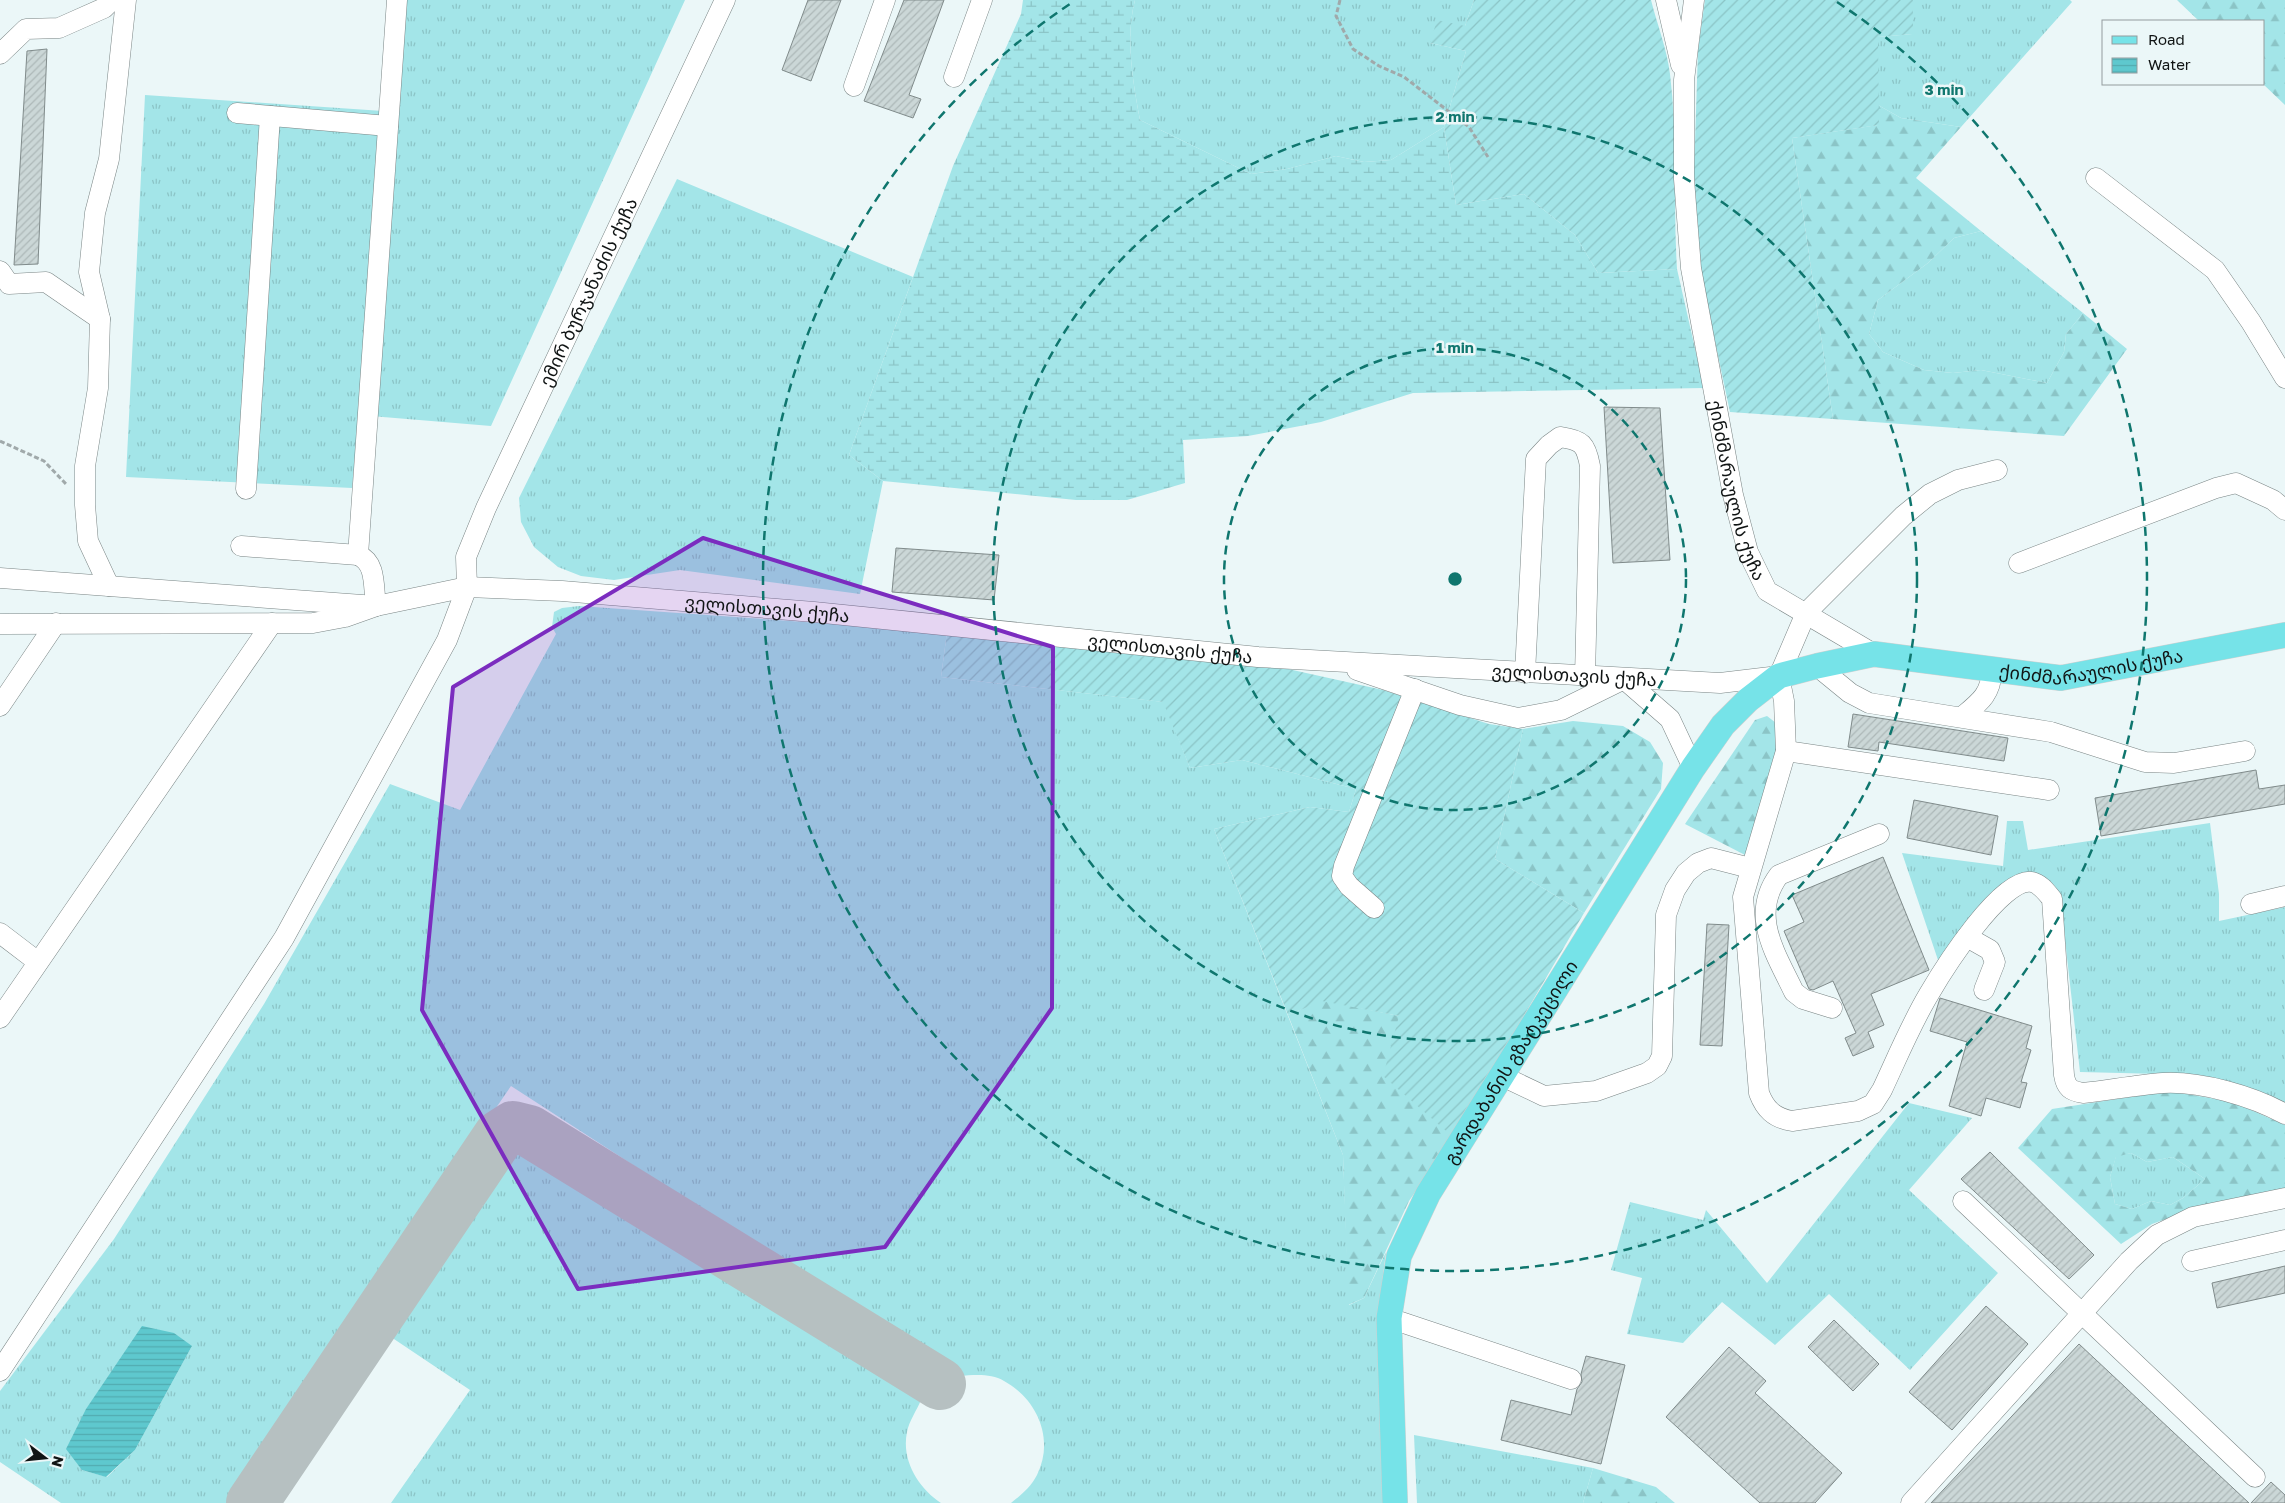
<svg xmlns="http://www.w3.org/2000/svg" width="2285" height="1503" viewBox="0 0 2285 1503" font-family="'Golos Text','Noto Sans Georgian',sans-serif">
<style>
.grass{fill:url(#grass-tufts);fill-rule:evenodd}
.forest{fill:url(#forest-firs);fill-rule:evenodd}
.wetland{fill:url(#wetland-marsh)}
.garden{fill:url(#garden-furrows)}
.water{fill:url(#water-rules)}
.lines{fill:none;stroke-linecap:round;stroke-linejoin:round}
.taxiway{stroke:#b6c0c1;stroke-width:52}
.building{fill:url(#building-hatch);stroke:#808b8b}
.minor-casing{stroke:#7a8585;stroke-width:21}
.major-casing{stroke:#cfd0d0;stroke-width:26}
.path{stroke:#a0a9aa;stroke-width:3;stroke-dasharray:5 2.5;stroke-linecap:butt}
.minor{stroke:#fff;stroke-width:20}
.major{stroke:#76e3e8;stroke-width:25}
.marked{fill:#7b2cbf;fill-opacity:0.2;stroke:#7b2cbf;stroke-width:4;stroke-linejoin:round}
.ring{fill:none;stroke:#0f766e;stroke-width:2.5;stroke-dasharray:9 6}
.labels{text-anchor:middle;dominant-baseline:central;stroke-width:5;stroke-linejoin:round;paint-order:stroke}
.street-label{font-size:18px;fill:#101414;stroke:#ebf7f8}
.centre{fill:#0f766e;stroke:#ebf7f8;stroke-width:2.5}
.ring-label{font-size:15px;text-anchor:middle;font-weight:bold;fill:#0f766e;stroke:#ebf7f8;stroke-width:5;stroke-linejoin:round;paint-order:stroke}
</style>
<defs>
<pattern id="grass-tufts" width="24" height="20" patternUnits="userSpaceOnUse" patternTransform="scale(1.25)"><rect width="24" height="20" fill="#a3e5e8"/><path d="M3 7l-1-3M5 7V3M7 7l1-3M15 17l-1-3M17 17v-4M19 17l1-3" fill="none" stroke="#8bc4c6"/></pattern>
<pattern id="forest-firs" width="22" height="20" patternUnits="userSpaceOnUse" patternTransform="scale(1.25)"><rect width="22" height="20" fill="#a3e5e8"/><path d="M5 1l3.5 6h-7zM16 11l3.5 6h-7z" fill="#8bc4c6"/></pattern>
<pattern id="wetland-marsh" width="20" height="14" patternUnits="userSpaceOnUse" patternTransform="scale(1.25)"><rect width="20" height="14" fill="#a3e5e8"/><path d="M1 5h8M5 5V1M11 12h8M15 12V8" fill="none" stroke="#8bc4c6"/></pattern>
<pattern id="garden-furrows" width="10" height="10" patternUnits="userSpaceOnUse" patternTransform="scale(1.25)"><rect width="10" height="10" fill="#a3e5e8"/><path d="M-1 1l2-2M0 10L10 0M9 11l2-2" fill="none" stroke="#8bc4c6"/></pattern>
<pattern id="water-rules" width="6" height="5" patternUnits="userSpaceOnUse" patternTransform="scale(1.25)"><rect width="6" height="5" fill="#5ec8ce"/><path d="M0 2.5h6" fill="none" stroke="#51abb0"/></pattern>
<pattern id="building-hatch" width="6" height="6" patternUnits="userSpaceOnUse" patternTransform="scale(1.25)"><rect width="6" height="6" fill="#cbd7d7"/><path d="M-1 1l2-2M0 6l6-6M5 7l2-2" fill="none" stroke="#adb8b8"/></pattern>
</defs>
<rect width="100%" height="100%" fill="#ebf7f8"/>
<g class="grass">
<path d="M392,0h293l-194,426 -132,-11 -7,73 -226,-11 19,-382 238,16z"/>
<path d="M1135,0h339l-9,26 -35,17 36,8 -22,76 -53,33 -27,2 -28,-6 -49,13 -36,5 -111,-54c-7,-38 -15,-82 -5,-120z"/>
<path d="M1913,0h157l2,2 -111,125 -60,-9 -23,-13v-68l34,-3z"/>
<path d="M677,179l236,98 -64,178 34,26 -23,113 -180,-24 -66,10 -33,-4 -23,-9 -24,-20 -13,-25 -2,-24z"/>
<path d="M1981,231l102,82 -17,21 -2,18 -17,31 -66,-13 -28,3 -29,-3 -41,-18 -14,-18 9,-34 50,-37 26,-25z"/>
<path d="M579,606l368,26 -6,45 223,25 26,66 52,-8 114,29 -7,23 -39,-5 -96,22 129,326 6,150 15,-7 22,-46 -9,72 7,179h-373c10,-8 20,-16 26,-28 18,-36 0,-76 -33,-94 -13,-8 -30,-6 -45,-5l-448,-290 -246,358 -36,59h-168l-61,-41v-71l114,-152 150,-235 126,-220 70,26 96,-176 -4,-7 2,-15 8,-4zM192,1346l-57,104 -28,27 -25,-7z"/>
<path d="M2007,821h16l5,29 182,-27 9,71v27l66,-14v197l-84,-29 -121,-3 -20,-176c-6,-17 -15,-18 -32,-22l-89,89 -37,-110 101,13z"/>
<path d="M1909,1103l63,15 -63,72 89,83 -88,97 -81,-76 -54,51 -53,-43 -39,41 -56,-9 15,-56 -31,-8 19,-68 73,18 3,-10 61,73z"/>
<path d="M516,1149h17l388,251c-4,10 -12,21 -14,32 -6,29 12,56 34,71h-550l79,-113 -85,-57 121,-176z"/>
<path d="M2131,1153l16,9 26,-5 32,22 -22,19 -13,7 -19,-4 -19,8 -17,-5 -5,-27 6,-21z"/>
<path d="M1414,1435l179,33 -10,35h-166z"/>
</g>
<g class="forest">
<path d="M2177,0h108v105l-22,-21 1,-63h-65z"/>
<path d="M1878,105l23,13 60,9 -45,51 65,53 -27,7 -26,25 -50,37 -9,34 14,18 41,18 29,3 28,-3 66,13 17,-31 2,-18 17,-21 44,36 -63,87 -231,-17 -41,-281 86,-13z"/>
<path d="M1767,716l9,7 3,29 -34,103 -60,-31 70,-104z"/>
<path d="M1573,721l50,5 27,16 13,21 -2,26 -77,124 -89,-54 28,-130z"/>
<path d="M1322,1000l77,16 54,121 -44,64 -45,97 -16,7 -5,-150 -55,-140z"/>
<path d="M2169,1091l64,11 52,23v64l-80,16 -53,19 -31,20 -103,-96 34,-39zM2131,1153l16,9 26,-5 32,22 -22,19 -13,7 -19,-4 -19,8 -17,-5 -5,-27 6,-20z"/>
<path d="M1593,1468l63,19 19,16h-92z"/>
</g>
<path class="wetland" d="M1023,0h112c-10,38 -2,82 5,120l111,54 36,-5 49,-13 28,6 27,-2 53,-33 12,78 68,-11 51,41 23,38 79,-4 27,119 -291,5 -92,29 -73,14 -65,4 2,43 -58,17h-51l-193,-19 -34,-26 104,-289 68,-152z"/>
<g class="garden">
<path d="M1474,0h177c6,24 16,49 19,74 8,65 3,130 7,195l-79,4 -23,-38 -51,-41 -68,11 -12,-78 22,-76 -36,-8 7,-23 28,6z"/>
<path d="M1705,0h208v34l-35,3 1,88 -87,13 41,281 -103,-7 -30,-141 -6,-98 4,-123z"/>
<path d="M947,632l323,33 113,25 106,34 34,5 -28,130 89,54 -131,224 -70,-61 16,-60 -77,-15 -34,14 -74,-186 96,-22 39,5 7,-23 -114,-29 -52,8 -27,-66 -222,-25z"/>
</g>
<path class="water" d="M142,1326l32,7 18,13 -57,104 -29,27 -24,-7 -16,-21 20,-40z"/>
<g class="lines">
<path class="taxiway" d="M252,1503l247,-367 14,-9 16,4 411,253"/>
</g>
<g class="building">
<path d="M808,0h33l-30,81 -29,-11z"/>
<path d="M904,0h40l-35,95 12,4 -8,19 -49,-17z"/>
<path d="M47,49l-9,215 -24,1 13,-214z"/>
<path d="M1604,407l56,1 10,152 -57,3z"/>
<path d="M896,548l103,7 -5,45 -102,-8z"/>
<path d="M1853,714l155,24 -4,23 -125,-19 -1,9 -30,-4z"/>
<path d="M2256,770l3,19 26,-4v19l-184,32 -6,-38z"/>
<path d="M1914,800l84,16 -7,39 -84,-17z"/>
<path d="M1883,857l46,113 -58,24 13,31 -16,7 6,15 -21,9 -8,-18 11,-5 -23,-52 -20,9 -4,-1 -25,-58 20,-9 -12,-27z"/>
<path d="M1707,924l22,1 -7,121 -22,-1z"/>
<path d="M1940,998l92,28 -6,22 5,2 -10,32 6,1 -7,25 -34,-10 -5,18 -32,-10 18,-64 -37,-11z"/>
<path d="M1990,1152l104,103 -25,24 -108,-100z"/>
<path d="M2285,1266v27l-68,15 -5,-25z"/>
<path d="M1986,1306l42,38 -76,86 -43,-38z"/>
<path d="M1834,1320l45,44 -26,27 -45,-44z"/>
<path d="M2079,1344l170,159h-318z"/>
<path d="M1729,1347l37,34 -11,12 87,80 -27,30h-55l-94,-86z"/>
<path d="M1586,1356l39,9 -24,99 -100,-24 10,-40 60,15 6,-26 5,-7 -1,-8z"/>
<path d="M2271,1482l14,13v8h-34z"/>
</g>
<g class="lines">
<defs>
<g id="minor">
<path d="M1666,0l15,65"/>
<path id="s1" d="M1694,0l-10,80v99l7,89 42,227 15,57 19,39 107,63"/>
<path d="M0,54l26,-25 33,-1 45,-20 8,-8"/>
<path d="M954,77l28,-77"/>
<path d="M854,86l31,-86"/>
<path d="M237,113l151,13"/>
<path d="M2096,178l119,92 36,52 34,56"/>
<path d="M0,271l9,13 37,-2 54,37"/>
<path d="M1997,470l-39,10 -28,14 -27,22 -97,97 -27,63 5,25 2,50 -43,146 16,196c6,16 15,25 33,28l66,-10 15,-7 9,-14c15,-32 29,-66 47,-96 14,-24 73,-118 103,-112 9,2 15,11 20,17l12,176c2,13 7,16 19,18 27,-3 54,-8 80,-10 38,-2 89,13 122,31"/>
<path d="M246,489l24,-373"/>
<path d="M241,546l117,9"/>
<path d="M2019,563l197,-75 20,-5 37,17 12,10"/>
<path id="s2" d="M0,578l376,28 91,-19 95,4 252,21 444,45 462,26 59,-7"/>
<path d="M109,586l-21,-45 -3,-36v-39l13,-78 2,-69 -11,-47 6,-59 14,-54 17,-159"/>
<path d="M0,624l313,-1 32,-6 31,-11c-3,-19 1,-43 -18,-51l39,-555"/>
<path d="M1817,666l33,27 19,10 182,29 94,30 29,1 71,-12"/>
<path d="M1357,670l103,35 58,13 43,-8 63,-31 46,40 23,49"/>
<path d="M1525,673l11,-214 13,-14 11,-8c22,3 26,7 30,29l-5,211"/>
<path d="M0,706l56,-83"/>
<path d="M1963,716c17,-14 28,-22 29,-46"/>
<path d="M1786,751l263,39"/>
<path d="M2251,904l34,-8"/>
<path d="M1374,908l-25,-22 -7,-10 2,-10 71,-177"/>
<path d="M0,933l38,29"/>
<path d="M1967,937l23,13 5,12 -11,28"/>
<path d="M1832,1008l-29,-9 -9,-7c-18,-38 -45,-77 -15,-117l100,-41"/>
<path d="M0,1018l272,-395"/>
<path d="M1502,1076l42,20 52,-5 51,-18 10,-7 5,-10 4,-141 9,-25 11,-17 12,-10 13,-5 39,10"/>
<path d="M1963,1201l292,276"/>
<path d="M2192,1261l93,-21"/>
<path d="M1389,1318l182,61"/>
<path id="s3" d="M0,1371l284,-433 163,-298 20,-53 -1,-30 20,-49 239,-508"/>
<path d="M1911,1503l218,-242 28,-26 36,-18 92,-19"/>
</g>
<g id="major">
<path id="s4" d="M1395,1503l-6,-185 10,-62 29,-62 265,-426 30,-43 25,-25 31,-24 38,-10 57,-12 187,24 224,-43"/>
</g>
</defs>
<use href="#minor" class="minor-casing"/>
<use href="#major" class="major-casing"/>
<g class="path">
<path d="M1340,0l-4,16 17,33 26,17 25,11 65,50 19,30"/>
<path d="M0,441l44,20 22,23"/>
</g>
<use href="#minor" class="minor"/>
<use href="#major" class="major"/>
</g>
<path class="marked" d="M703,538l350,109 -1,361 -167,239 -307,42 -156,-279 31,-323z"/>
<g class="ring">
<circle cx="1455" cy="579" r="231"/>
<circle cx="1455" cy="579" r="462"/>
<path d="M1837 2A692 692 0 1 1 1073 2"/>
</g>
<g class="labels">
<g class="street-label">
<text stroke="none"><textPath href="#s3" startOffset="1236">ემირ ბურჯანაძის ქუჩა</textPath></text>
<text stroke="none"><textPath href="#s1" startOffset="496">ქინძმარაულის ქუჩა</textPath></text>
<text stroke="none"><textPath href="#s2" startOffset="771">ველისთავის ქუჩა</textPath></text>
<text stroke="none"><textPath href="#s2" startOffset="1176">ველისთავის ქუჩა</textPath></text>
<text stroke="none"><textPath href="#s4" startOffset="1262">ქინძმარაულის ქუჩა</textPath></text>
<text stroke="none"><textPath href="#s2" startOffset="1581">ველისთავის ქუჩა</textPath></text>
<text stroke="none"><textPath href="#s4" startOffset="472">გარდაბანის გზატკეცილი</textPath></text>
</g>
</g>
<circle cx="1455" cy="579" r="8" class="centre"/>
<g class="ring-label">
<text x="1944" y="95">3 min</text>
<text x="1455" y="122">2 min</text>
<text x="1455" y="353">1 min</text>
</g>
<rect x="2102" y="20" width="162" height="65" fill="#ebf7f8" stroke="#939c9d"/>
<rect x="2112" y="36" width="25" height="8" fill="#76e3e8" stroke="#939c9d"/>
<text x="2148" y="45" font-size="15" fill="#101414">Road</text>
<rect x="2112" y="58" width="25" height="15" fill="url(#water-rules)" stroke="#939c9d"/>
<text x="2148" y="70" font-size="15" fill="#101414">Water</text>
<g transform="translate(45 1458) rotate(106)" stroke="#ebf7f8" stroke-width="4" paint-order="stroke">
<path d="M0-4L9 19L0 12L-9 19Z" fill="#101414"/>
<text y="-8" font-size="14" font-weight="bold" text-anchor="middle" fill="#101414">N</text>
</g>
</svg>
